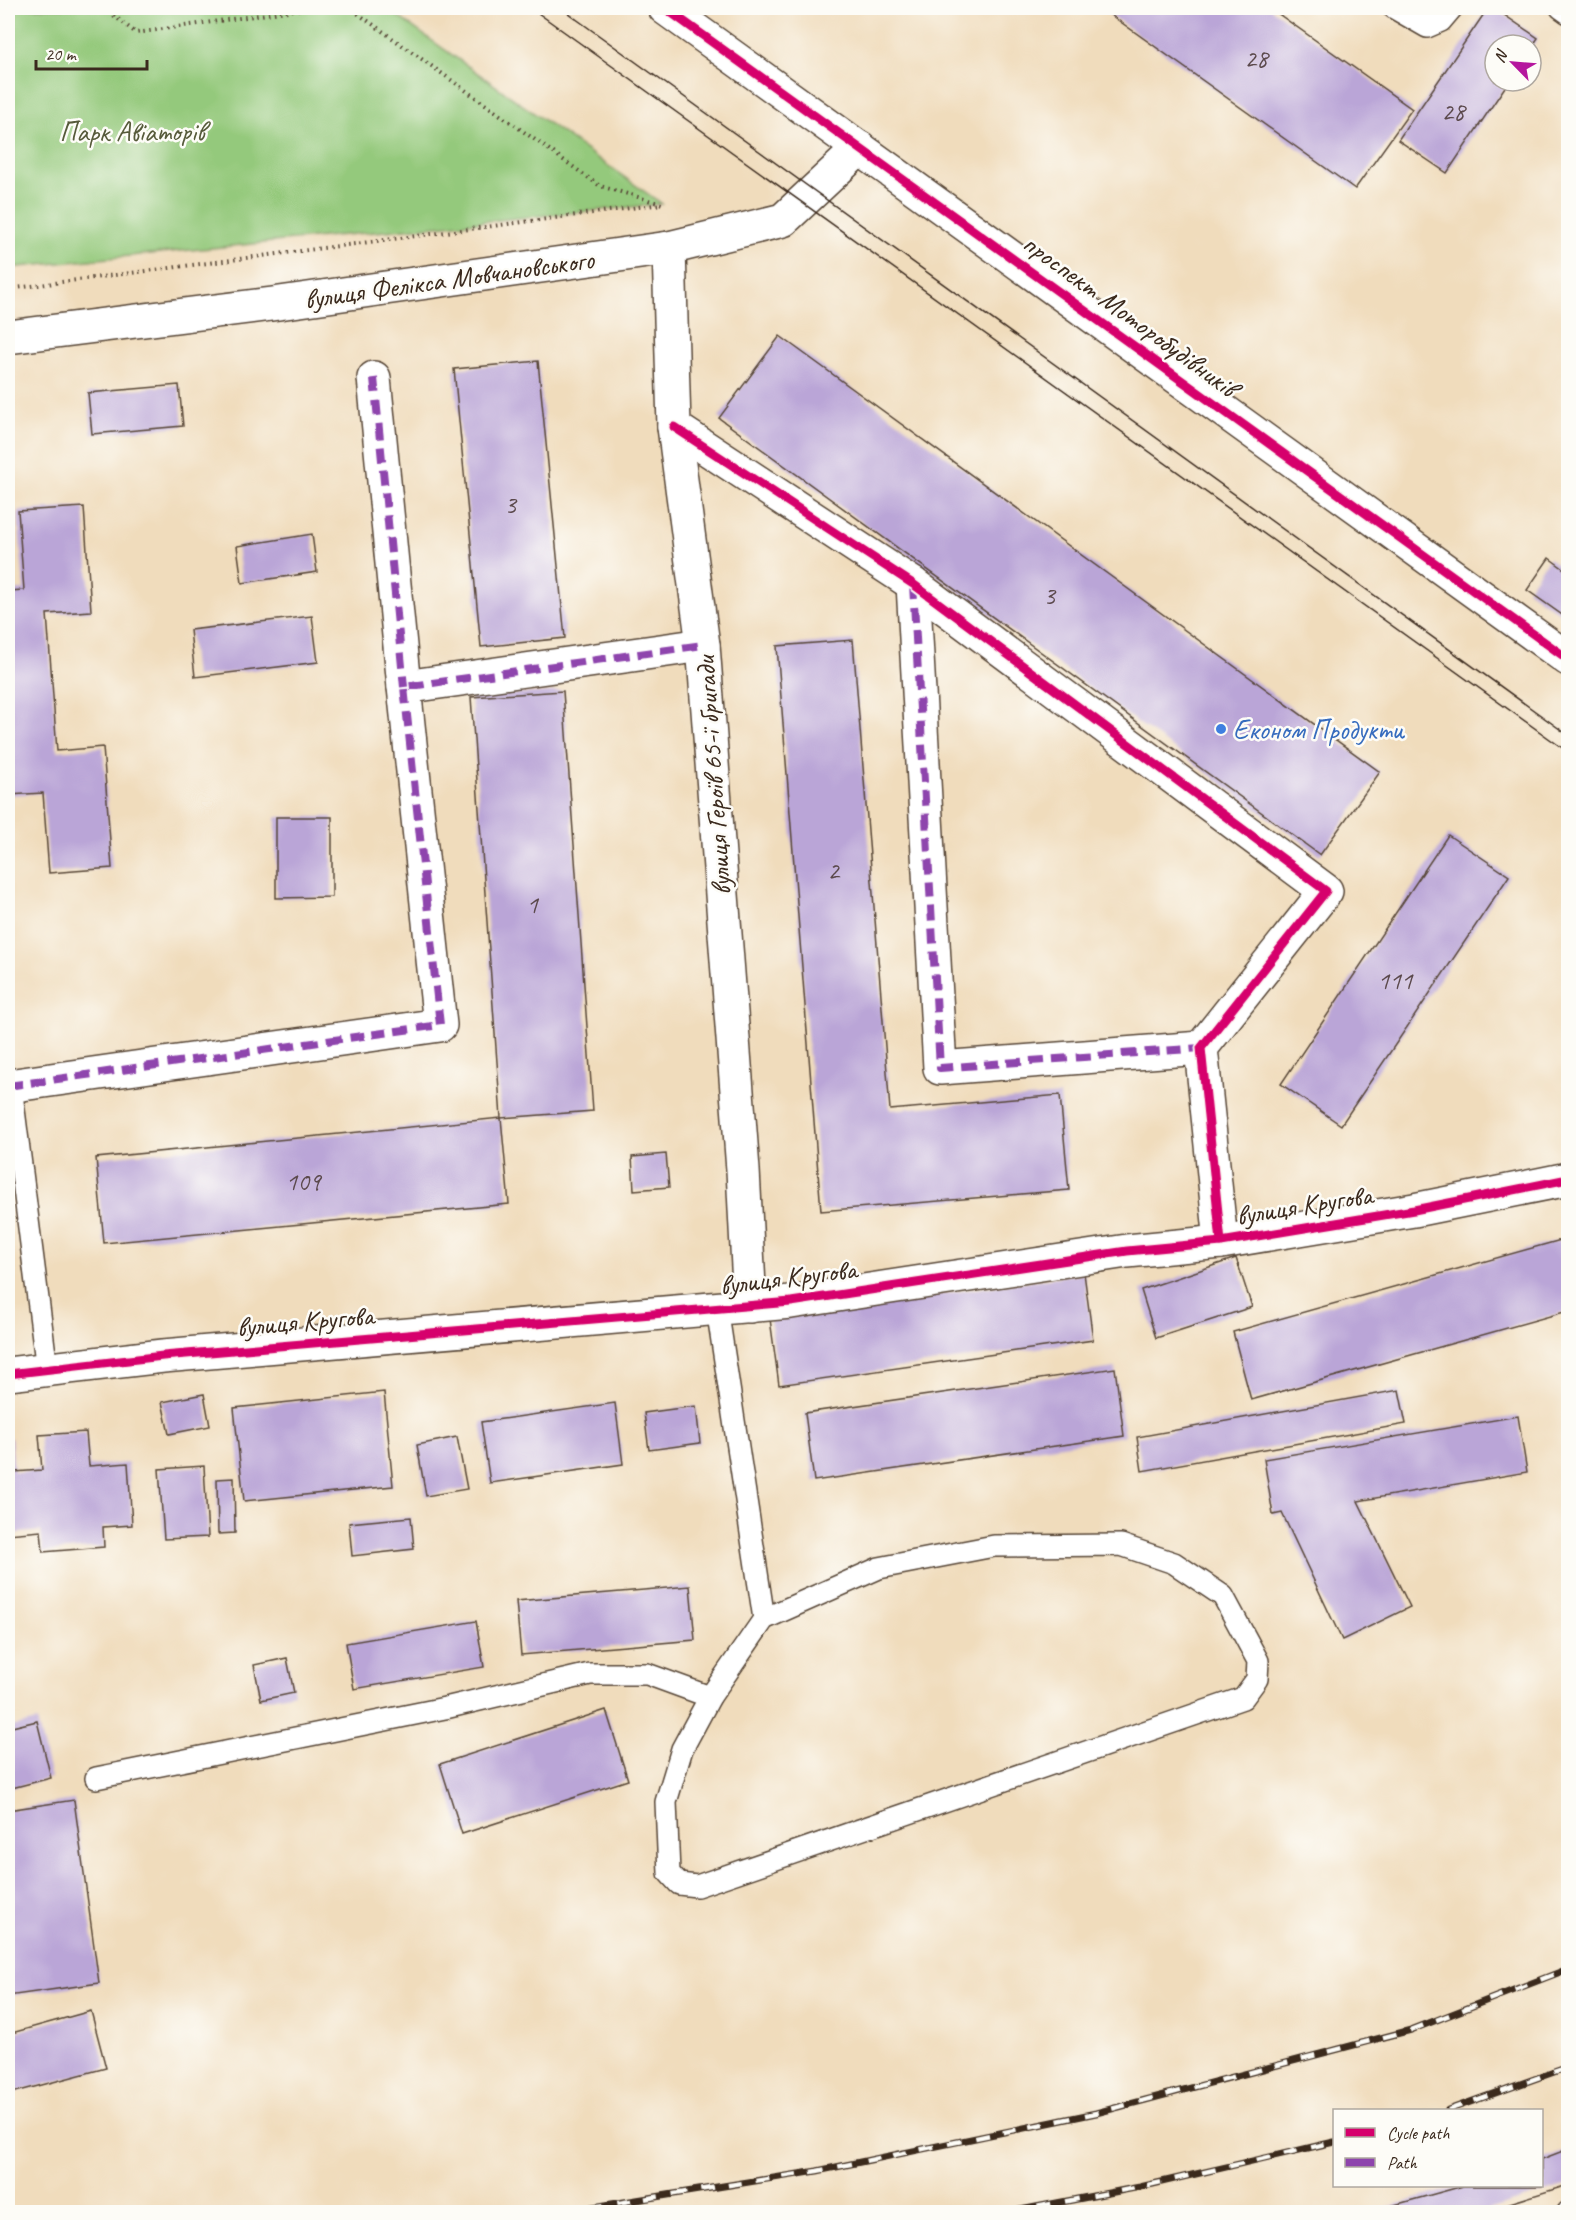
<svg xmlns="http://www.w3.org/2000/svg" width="1576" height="2220" viewBox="0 0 1576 2220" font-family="Caveat,sans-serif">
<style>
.green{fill:#94c97b;stroke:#687a4c;stroke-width:1.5}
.building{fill:#baa5d7}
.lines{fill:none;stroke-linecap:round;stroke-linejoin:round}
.service-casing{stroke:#564536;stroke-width:24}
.minor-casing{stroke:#564536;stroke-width:36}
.tertiary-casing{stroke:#564536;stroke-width:36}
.path{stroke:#564536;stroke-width:4;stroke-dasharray:1.5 4.5;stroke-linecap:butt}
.service{stroke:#fff;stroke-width:21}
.minor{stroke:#fff;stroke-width:33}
.tertiary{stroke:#fff;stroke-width:33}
.tram{stroke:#3b2a1e;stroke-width:1.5}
.rail-casing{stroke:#3b2a1e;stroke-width:7}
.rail{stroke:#fdfcf7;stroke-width:4.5;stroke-dasharray:14;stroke-linecap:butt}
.quiet{stroke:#8e44ad;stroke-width:8;stroke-dasharray:15 8;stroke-linecap:butt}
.cycleway-casing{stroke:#fdfcf7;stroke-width:13}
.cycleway{stroke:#d6006c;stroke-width:9}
.shop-dot{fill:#3f7fe0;stroke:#fdfcf7;stroke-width:2}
.labels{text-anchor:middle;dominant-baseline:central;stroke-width:5;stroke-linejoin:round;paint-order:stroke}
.number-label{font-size:26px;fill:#5b494c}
.park-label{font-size:28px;fill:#565a3a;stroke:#fdfcf7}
.street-label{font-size:28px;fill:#3b2a1e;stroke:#fdfcf7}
.shop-label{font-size:28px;fill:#366cbe;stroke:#fdfcf7;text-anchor:start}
</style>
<rect width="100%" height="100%" fill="#fdfcf7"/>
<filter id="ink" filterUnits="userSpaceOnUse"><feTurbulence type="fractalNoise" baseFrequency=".0167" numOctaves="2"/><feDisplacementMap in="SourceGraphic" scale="12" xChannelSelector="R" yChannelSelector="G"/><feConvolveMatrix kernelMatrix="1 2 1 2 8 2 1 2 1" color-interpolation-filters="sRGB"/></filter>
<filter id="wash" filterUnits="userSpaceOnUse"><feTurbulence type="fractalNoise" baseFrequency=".008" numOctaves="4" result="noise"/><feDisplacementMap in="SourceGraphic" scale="24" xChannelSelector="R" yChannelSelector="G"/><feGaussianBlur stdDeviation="1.35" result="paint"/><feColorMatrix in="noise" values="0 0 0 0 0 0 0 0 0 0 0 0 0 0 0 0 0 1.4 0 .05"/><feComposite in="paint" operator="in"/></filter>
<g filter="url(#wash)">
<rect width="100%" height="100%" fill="#f0dcbc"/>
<path class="green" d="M8,8h378l276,196 -654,64z"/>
<g id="blocks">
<g class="building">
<path d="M1101,8h169l142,101 -57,80z"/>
<path d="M1488,8h6l44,30 -7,10v-3h-36v36h14l-62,92 -49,-33z"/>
<path d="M780,336l600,436 -60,83 -601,-437z"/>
<path d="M538,361l27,277 -84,9 -27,-278z"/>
<path d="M179,385l4,41 -91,8 -4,-41z"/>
<path d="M84,507l7,104 -44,3 10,137 46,-4 9,121 -63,5 -6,-80 -35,2v-204l16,-1 -6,-79z"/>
<path d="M312,534l5,38 -75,11 -5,-37z"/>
<path d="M1549,558l19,14v47l-41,-29z"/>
<path d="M312,616l6,46 -123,15 -5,-47z"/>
<path d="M853,640l37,470 170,-15 9,95 -248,21 -44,-565z"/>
<path d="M563,691l30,420 -92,7 -30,-421z"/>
<path d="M276,817h56v80l-56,1z"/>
<path d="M1448,835l61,41 -168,249 -60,-41z"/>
<path d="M501,1118l8,86 -405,39 -8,-85z"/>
<path d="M666,1154l3,33 -35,3 -2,-33z"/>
<path d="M1568,1238v73l-317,89 -18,-68z"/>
<path d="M1236,1258l16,49 -96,31 -15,-48z"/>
<path d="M1084,1273l9,67 -314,45 -9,-66z"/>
<path d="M1115,1368l9,68 -310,45 -9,-68z"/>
<path d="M1399,1390l7,34 -264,47 -5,-34z"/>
<path d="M384,1392l9,94 -149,15 -10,-93z"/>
<path d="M204,1394l6,32 -41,8 -7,-32z"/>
<path d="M615,1403l8,61 -133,19 -9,-61z"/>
<path d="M696,1406l4,37 -51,7 -5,-37z"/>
<path d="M1518,1416l9,56 -169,29 52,106 -68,33 -60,-127 -9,2 -9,-56z"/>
<path d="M86,1432l3,34 39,-3 4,62 -29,2 1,20 -61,5 -2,-21 -33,3v-96h3l3,34 28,-2 -3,-35z"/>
<path d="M457,1437l10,52 -41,7 -9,-51z"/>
<path d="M204,1466l4,71 -44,2 -5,-70z"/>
<path d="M234,1478l1,55 -17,1 -1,-55z"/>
<path d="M411,1517l3,32 -62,7 -3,-33z"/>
<path d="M690,1586l5,54 -174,15 -5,-54z"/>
<path d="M476,1621l8,46 -130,22 -8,-46z"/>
<path d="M287,1658l7,35 -33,7 -7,-35z"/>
<path d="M606,1710l22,70 -166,54 -22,-70z"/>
<path d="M8,1712l4,15 25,-6 14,57 -43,11z"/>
<path d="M74,1800l25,183 -91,13v-186z"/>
<path d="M91,2011l15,57 -98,26v-60z"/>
<path d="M1568,2149v36l-87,27h-112l94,-26h79v-27z"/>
</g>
</g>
</g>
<g filter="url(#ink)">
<use href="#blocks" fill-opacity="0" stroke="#564536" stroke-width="1.5"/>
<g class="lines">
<defs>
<g id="service">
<path d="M1394,8l33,19 14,-6 11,-13"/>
<path d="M1561,8l7,5"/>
<path d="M11,1086l36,284"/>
<path d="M717,1308l47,311 115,-51 115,-22 127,-1 53,18 49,33 35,65 -1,18 -14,19 -546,188 -18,-2 -10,-11 -3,-71 16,-53 28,-52 54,-78"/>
<path d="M96,1778l349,-70 145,-34h57l63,23"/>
<path d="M1567,2212h1"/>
</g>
<g id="minor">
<path d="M669,248l5,179 29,218 40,525 7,136"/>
<path d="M8,337l264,-33 397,-56 114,-28 77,-72"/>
<path d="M374,378l30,309"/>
<path d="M674,427l239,157 413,307 -125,157 20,194"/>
<path d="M913,584l27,484 261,-20"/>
<path d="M8,1086l432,-61 -36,-338 299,-42"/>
<path d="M8,1374l155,-18 628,-54 336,-51 94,-9 193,-32 154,-31"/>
</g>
<path id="tertiary" d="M665,8l903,651"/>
</defs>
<use href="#service" class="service-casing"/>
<use href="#minor" class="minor-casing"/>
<use href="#tertiary" class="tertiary-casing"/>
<g class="path">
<path d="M104,8l32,25 172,-25"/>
<path d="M8,289l654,-85 -62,-18 -250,-178"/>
</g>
<use href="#service" class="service"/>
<use href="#minor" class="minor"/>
<use href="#tertiary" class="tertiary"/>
<g class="tram">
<path d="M531,8l1037,744"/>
<path d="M561,8l1007,727"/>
</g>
<defs>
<g id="rail">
<path d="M1448,2110l120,-43"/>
<path d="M562,2212l255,-41 279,-58 315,-83 157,-61"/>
<path d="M1010,2212l130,-25 194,-45"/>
</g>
</defs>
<use href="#rail" class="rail-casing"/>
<use href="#rail" class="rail"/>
<g class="quiet">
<path d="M374,378l30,309"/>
<path d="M913,584l27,484 261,-20"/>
<path d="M8,1086l432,-61 -36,-338 299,-42"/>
</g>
<defs>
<g id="cycleway">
<path d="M665,8l903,651"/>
<path d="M674,427l239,157 413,307 -125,157 20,194"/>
<path d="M8,1374l155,-18 628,-54 336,-51 94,-9 193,-32 154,-31"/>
</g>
</defs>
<use href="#cycleway" class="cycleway-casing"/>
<use href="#cycleway" class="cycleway"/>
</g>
</g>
<circle class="shop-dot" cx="1221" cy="729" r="6"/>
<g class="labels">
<g class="number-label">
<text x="1256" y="58">28</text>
<text x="1453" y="111">28</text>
<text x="510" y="504">3</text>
<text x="1049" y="595">3</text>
<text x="833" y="870">2</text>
<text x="532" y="904">1</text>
<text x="1395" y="980">111</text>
<text x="303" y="1181">109</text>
</g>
<g class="park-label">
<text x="132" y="131">Парк Авіаторів</text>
</g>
<g class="street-label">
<text transform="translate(449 279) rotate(-8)">вулиця Фелікса Мовчановського</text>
<text transform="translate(1130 315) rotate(36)">проспект Моторобудівників</text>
<text transform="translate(713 776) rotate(-94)">вулиця Героїв 65-ї бригади</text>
<text transform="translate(1304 1205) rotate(-9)">вулиця Кругова</text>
<text transform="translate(788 1277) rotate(-7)">вулиця Кругова</text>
<text transform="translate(305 1321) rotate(-5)">вулиця Кругова</text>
</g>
<g class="shop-label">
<text x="1233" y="729">Економ Продукти</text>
</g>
</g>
<rect width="1576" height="2220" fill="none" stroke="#fdfcf7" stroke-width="30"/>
<rect x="1333" y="2109" width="210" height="78" fill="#fdfcf7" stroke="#afa8a0" stroke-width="1.5"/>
<rect x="1345" y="2128" width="30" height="9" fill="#d6006c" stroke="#afa8a0" stroke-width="1.5"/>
<text x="1387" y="2139" font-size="18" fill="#3b2a1e">Cycle path</text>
<rect x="1345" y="2158" width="30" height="9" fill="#8e44ad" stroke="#afa8a0" stroke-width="1.5"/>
<text x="1387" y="2169" font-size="18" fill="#3b2a1e">Path</text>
<g transform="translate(1513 63) rotate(295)"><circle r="28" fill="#fdfcf7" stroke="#afa8a0" stroke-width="1.5"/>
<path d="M0-4.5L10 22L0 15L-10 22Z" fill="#b5179e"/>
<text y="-9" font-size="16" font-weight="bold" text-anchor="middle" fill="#3b2a1e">N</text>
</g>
<path d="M36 60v9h111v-9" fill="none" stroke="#3b2a1e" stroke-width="3"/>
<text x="45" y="60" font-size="18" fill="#3b2a1e" stroke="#fdfcf7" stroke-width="4.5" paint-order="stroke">20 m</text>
</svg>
